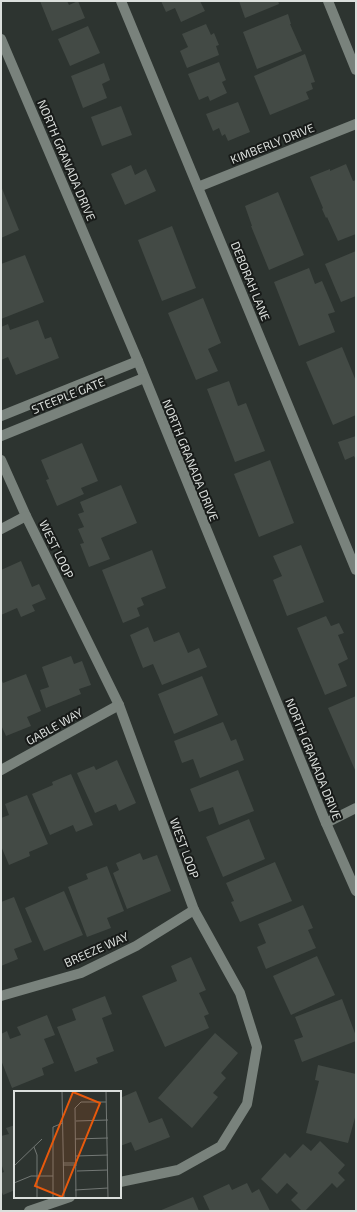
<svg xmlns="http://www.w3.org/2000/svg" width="357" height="1212" viewBox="0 0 357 1212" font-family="'Exo 2',sans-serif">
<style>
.building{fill:#434a45}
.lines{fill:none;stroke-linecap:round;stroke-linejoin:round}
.minor{stroke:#79827c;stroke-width:10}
.labels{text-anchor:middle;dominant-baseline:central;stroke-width:4;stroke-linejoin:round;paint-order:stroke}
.street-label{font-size:12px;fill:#dbdfdc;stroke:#181b19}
.inset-road{fill:none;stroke:#737875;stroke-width:1}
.view{fill:#e8590c;fill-opacity:0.15;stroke:#e8590c;stroke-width:2}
.inset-edge{fill:none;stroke:#dbdfdc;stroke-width:2}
</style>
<rect width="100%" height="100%" fill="#2d3430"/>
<g class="building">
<path d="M40,1h27l2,4 9,-4 7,17 -33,13z"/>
<path d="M161,1h39l5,10 -24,11 -6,-14 -9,4z"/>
<path d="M239,1h39l1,3 -34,14z"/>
<path d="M288,14l3,10h-1l12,27 -45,18 -14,-37z"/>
<path d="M206,24l5,11 3,-2 5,12 -3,1 3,9 -32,13 -7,-17 8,-4 -6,-13z"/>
<path d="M88,26l12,27 -30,13 -12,-27z"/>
<path d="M305,54l10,28 -4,1 2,6 -7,3 3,7 -39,16 -16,-39z"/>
<path d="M219,62l7,18 -4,2 5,11 -17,8 -2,-5 -9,4 -11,-26z"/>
<path d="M104,63l6,17 -8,4 5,14 -24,10 -12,-32z"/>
<path d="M238,102l12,30 -22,9 -3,-7 -3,2 -3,-8 -6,3 -7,-17z"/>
<path d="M121,106l11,29 -30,11 -11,-29z"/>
<path d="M346,164l7,17 3,-1v54l-18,7 -11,-24 -1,1 -4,-9 1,-1 -13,-31 20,-8v2z"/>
<path d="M131,165l4,10 11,-6 10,22 -31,14 -14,-31z"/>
<path d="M1,186l18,44 -18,8z"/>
<path d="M278,192l26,63 -35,15 -18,-44h1l-7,-20z"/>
<path d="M172,226l24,62 -34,13 -24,-61z"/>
<path d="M356,251v45l-15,6 -16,-38z"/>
<path d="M25,255l19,47 -43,17v-55z"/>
<path d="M309,268l6,16 7,-3 13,31 -7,2 7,18 -36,14 -25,-64z"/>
<path d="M203,298l18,45 -13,6 10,22 -22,9 -28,-67z"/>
<path d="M38,320l7,19 6,-2 8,21 -43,17 -8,-18 -7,3v-33l7,-3 2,6z"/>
<path d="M342,347l14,34v34l-23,10 -27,-63z"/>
<path d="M229,381l9,25 8,-3 19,48 -30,11 -28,-73z"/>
<path d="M356,436v24l-2,-4 -9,4 -7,-18z"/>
<path d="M82,443l16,38 -17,7 3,6 -27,12 -11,-26 3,-1 -8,-19z"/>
<path d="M270,460l24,63 -35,14 -25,-63z"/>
<path d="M121,485l16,38 -36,15 9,21 -21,8 -9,-23 4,-1 -6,-14 6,-2 -6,-13 6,-2 -4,-10z"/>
<path d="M301,545l23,57 -37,14 -14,-36 9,-4 -9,-20z"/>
<path d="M152,550l14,38 -25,10 3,7 -7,3 3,8 -17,7 -21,-53z"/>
<path d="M21,561l11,26 7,-3 7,15 -14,6 3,6 -14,6 -4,-9 -16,7v-45z"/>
<path d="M326,616l5,10 8,-3 5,10 -6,2 10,24 -10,5 9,22 -22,9 -28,-67z"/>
<path d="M148,627l6,15 25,-10 9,21 11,-5 8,19 -45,18 -9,-21 -10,4 -13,-33z"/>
<path d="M71,656l3,8 8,-3 9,24 -12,4 2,5 -35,14 -6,-18 9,-3 -7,-20z"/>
<path d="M26,674l15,37 -14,6 4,9 -25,10 -5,-11v-46l2,4z"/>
<path d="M202,676l16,39 -44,19 -16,-40z"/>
<path d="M356,696v74h-1l-27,-62z"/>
<path d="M223,722l8,19 5,-2 8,21 -44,18 -7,-19 -11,4 -8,-22z"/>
<path d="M117,760l19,43 -17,8 -3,-7 -21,9 -18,-40 17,-7 2,4z"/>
<path d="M238,770l16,41 -35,14 -6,-18 -14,5 -9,-23z"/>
<path d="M71,774l22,51 -17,7 -3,-7 -23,10 -18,-41 21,-9 -1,-3z"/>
<path d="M27,795l21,49 -19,8 1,4 -21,9 -8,-19v-28l8,-3 -4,-11z"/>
<path d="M249,819l16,40 -42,18 -17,-40z"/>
<path d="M140,853l3,7 14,-5 14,36 -44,18 -14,-36 6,-3 -3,-7z"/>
<path d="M275,862l17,39 -52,21 -9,-20 3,-1 -8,-18z"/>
<path d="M107,866l17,45 -17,7 4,10 -24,9 -19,-50 20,-8 -2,-5z"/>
<path d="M64,891l19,44 -39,16 -19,-43z"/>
<path d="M14,897l18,45 -18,7 4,10 -17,7v-64z"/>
<path d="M303,905l10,23 -5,2 8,18 -50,21 -9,-22 9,-4 -8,-19z"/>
<path d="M317,956l18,39 -44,20 -18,-39z"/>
<path d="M191,957l15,33 -7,3 10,21 -5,2 5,12 -44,19 -23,-51 35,-15 -6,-15z"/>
<path d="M105,996l7,18 -10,4 12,33 -18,7 2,5 -23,9 -18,-45 19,-7 -4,-11z"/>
<path d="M342,999l14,37v5l-54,21 -8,-22 9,-3 -8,-20z"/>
<path d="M47,1015l8,20 -11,4 10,24 -12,5 2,7 -32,13 -11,-28v-26l6,-3 3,8 11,-4 -4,-8z"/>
<path d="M215,1033l23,20 -17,20 5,5 -13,15 5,4 -26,31 -34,-30z"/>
<path d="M318,1065l38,9v40l-8,29 -42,-10 13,-52 -4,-1z"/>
<path d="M136,1091l13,32 13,-5 8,19 -35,14 -4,-9 -11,4v-48z"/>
<path d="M15,1125v65l-12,5 -2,-5v-17l3,-1 -3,-9v-27l8,-2 -3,-6z"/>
<path d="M320,1141l25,24 -7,8 7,7 -8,8 -5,-5 -27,28h-3l-11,-11 7,-7 -11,-10 -10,11 -16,-15 24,-26 5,5 13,-14 8,7z"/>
<path d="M247,1183l5,10 7,-4 11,22h-60l-7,-15 26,-12 3,6z"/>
<path d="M193,1197l6,14h-40z"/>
</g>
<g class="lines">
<g class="minor">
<path d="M121,1l235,569"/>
<path d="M328,1l28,69"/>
<path d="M1,39l137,322 188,462 30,68"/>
<path d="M198,187l158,-63"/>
<path d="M1,416l137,-55"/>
<path d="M1,436l143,-58"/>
<path d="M1,460l25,56 93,189 75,205 46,83 17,54 -10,57 -26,42 -43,24 -58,12"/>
<path d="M1,529l25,-13"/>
<path d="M1,770l118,-65"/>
<path d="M326,823l30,-15"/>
<path d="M1,996l80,-23 55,-27 58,-36"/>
<path d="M29,1211l41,-14"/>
</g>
</g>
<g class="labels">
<g class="street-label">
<text transform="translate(272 143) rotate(-22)">KIMBERLY DRIVE</text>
<text transform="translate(67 160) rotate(67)">NORTH GRANADA DRIVE</text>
<text transform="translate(251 281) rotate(68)">DEBORAH LANE</text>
<text transform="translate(68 395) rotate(-22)">STEEPLE GATE</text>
<text transform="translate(191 460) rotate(68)">NORTH GRANADA DRIVE</text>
<text transform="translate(57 549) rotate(64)">WEST LOOP</text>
<text transform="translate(54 726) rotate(-29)">GABLE WAY</text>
<text transform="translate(314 759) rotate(68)">NORTH GRANADA DRIVE</text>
<text transform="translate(185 848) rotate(70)">WEST LOOP</text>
<text transform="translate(96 949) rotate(-24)">BREEZE WAY</text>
</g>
</g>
<g transform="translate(14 1091)">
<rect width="107" height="107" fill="#2d3430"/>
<path class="inset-road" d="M48,0l2,107M92,0l2,107M62,30l32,-1M61,48l33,-1M20,56l3,8v43M62,65l32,-1M49,72h14M49,74h14M0,75l28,-27M63,80l31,-1M0,92l17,-7h22M61,99l33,-2M39,107v-71l10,-4M62,107l-1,-90 6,-6h25"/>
<path class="view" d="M59,1l27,11 -38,94 -27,-11z"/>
<rect width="107" height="107" class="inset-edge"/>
</g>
<rect width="357" height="1212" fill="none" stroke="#dbdfdc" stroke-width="4"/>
</svg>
